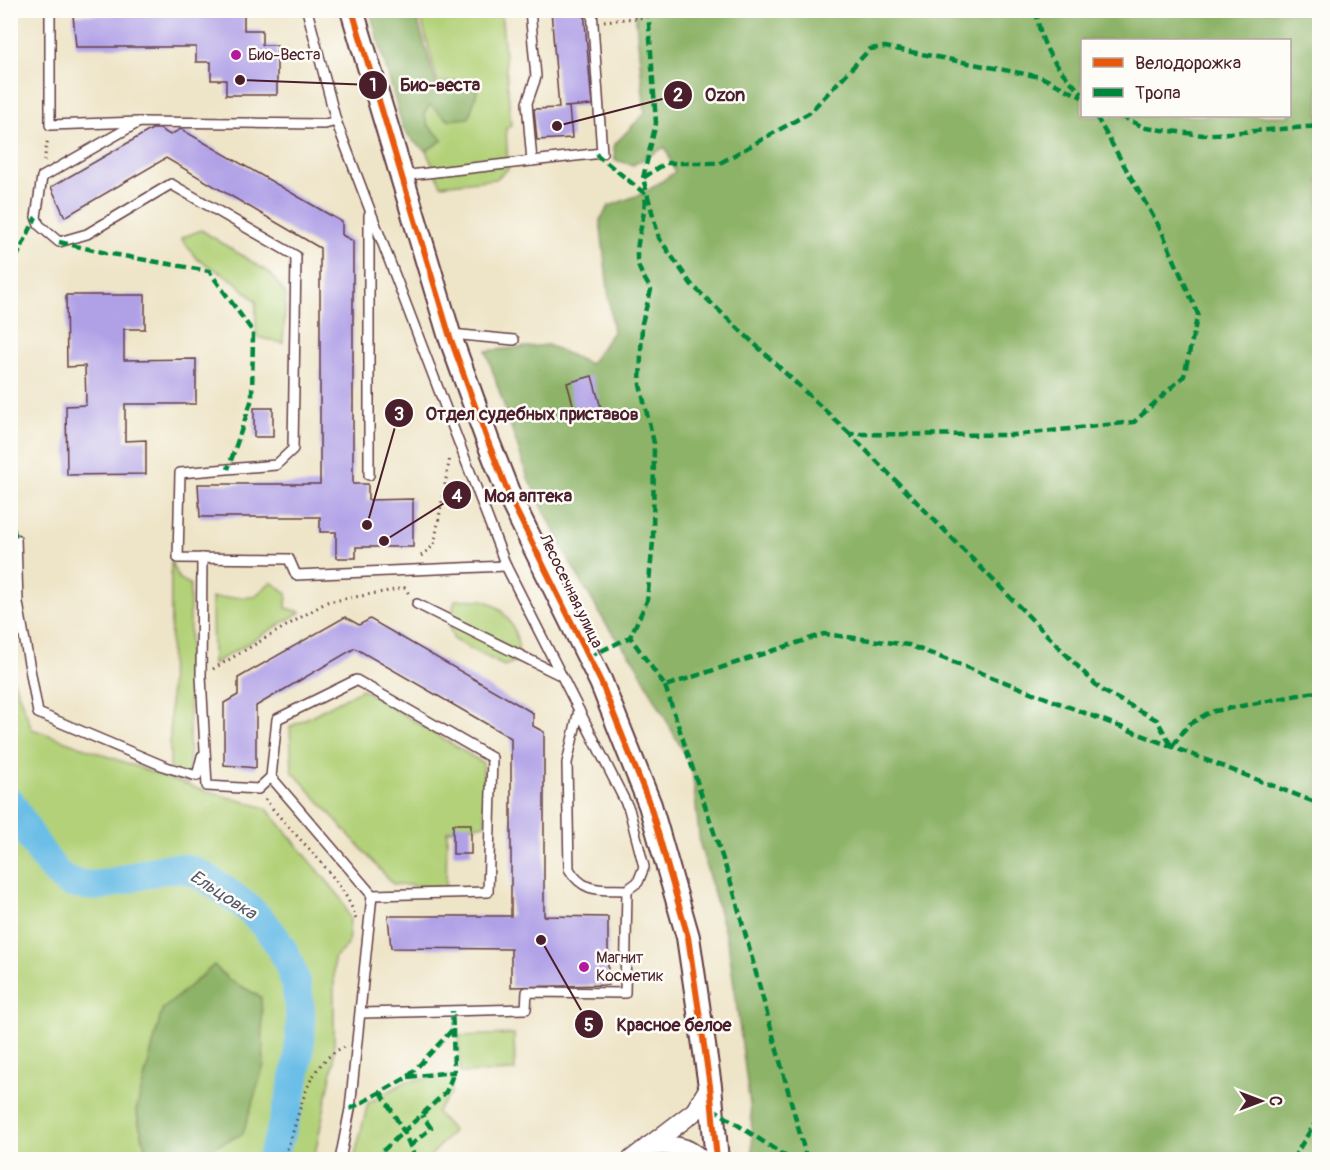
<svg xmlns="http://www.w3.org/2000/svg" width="1330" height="1170" viewBox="0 0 1330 1170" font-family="Pangolin,sans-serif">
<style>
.green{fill:#b2d178;stroke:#7e7852;stroke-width:1.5}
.forest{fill:#8db368;stroke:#6c694a;stroke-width:1.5;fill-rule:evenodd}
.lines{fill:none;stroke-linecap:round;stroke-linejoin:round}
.river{stroke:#6bbee7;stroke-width:30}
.building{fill:#b0a1e7}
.service-casing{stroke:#633d42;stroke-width:12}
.minor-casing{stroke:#633d42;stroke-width:21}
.tertiary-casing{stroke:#633d42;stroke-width:26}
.path{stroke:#633d42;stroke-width:3;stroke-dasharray:1.5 4.5;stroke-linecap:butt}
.service{stroke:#fff;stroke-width:9}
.minor{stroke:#fff;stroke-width:18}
.tertiary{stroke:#fff;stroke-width:22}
.quiet{stroke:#00873e;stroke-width:4.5;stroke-dasharray:9 4.5;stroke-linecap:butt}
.cycleway-casing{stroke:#fdfcf7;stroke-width:10}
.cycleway{stroke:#e8590c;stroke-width:6}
.poi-dot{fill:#b5179e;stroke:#fdfcf7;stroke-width:2}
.labels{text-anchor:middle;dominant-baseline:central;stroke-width:5;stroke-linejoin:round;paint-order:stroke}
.poi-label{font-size:16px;fill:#4a1f2b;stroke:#fdfcf7;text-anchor:start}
.street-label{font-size:16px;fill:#4a1f2b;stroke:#fdfcf7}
.water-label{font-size:18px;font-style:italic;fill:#56576d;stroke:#fdfcf7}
.leader{fill:none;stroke:#4a1f2b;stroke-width:2}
.callout-dot{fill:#4a1f2b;stroke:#fdfcf7;stroke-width:2}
.mark-label{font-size:18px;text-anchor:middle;font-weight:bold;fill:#fff}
.callout-label{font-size:18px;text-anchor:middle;font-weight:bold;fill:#4a1f2b;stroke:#fdfcf7;stroke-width:5;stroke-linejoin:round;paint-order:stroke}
</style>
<rect width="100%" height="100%" fill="#fdfcf7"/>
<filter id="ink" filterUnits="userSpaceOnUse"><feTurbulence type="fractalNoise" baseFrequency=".0167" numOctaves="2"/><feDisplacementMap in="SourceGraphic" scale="12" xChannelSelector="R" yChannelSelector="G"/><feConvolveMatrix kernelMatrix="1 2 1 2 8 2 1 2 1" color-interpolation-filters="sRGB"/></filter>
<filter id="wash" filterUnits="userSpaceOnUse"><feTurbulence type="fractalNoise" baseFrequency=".008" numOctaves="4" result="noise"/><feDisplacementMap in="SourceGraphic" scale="24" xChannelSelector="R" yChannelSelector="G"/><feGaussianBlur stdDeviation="1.35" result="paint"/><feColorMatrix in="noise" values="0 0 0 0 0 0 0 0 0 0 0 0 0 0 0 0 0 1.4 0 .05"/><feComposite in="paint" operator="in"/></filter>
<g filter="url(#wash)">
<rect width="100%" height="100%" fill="#eee4c7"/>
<g class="green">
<path d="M419,11h82l10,114 -5,3 2,41 -12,10 -55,6 -15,-34 16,-11 -14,-15 -4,-11 6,-10 47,-13 -4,-12 -35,4z"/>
<path d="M201,230l69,43 16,22 -3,48 -27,-6v-36l-23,-21 -36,-21 -16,-21z"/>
<path d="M171,561l8,18 11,5 -1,199 -19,-7z"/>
<path d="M271,582l16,11 -1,15 15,4 -88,52 -1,-66 42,-1z"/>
<path d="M455,600c9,0 25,-2 33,2 22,10 34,37 29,59l-13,5 -50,-26 -5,-13z"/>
<path d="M10,671l22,58 161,58 73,21 75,90 9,21 -2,26 -14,13v103l-20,98h-134l8,-1 73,-161 -32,-17 -15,-14 -78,145 12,48h-137z"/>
<path d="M362,689l121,74 2,61 -38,7 -1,57 -53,-4 -101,-113 -2,-44z"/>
<path d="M514,1034l1,37 -55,2 -1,-37z"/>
<path d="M454,1075l-3,19 -15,18 17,19 -25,28h-74l14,-56 39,-22z"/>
</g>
<g class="forest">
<path d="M370,11h45l22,76 36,-8 4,12 -8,27 -21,2 -18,-15 -6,9 4,11 15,15 -17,11 -13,-10 -10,-13z"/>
<path d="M635,11h684v1148h-566l-2,-46 -22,-165 -29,-104 -8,-76 -57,-106 -29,-38 -35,-60 -43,-86 -42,-127 62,-6 42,19 23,-32 -13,-112 9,-14 35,-13 31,-21 -10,-25 -32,18 -18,-5 -1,-15 31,-32zM1082,40h208v76h-208z"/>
<path d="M214,965l15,15 32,17 3,68 -21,69 -55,24 -40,1 -12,-48 26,-101z"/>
</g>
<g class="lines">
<path class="river" d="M10,802c11,18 41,74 59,80 41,15 82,-22 120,-12 17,5 33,19 47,29 92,66 68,169 35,261"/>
</g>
<g id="blocks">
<g class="building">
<path d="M196,10h33v5h15v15h18v15h15v50h-51v-15h-15v-18h-15v-15h-120l-3,-32 123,-1z"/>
<path d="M551,10h33l8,95 -28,2h5l3,31 -35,2 -3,-31 25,-1z"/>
<path d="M152,129h8l10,6 11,-6 161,93v13l11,6v243h15v16l45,-1v48h-57v11h-20v-26h-16v-15h-120l-2,-33h122v-236l-154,-90 -101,59 -14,-30z"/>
<path d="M66,295h79v34h-21v31l72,-1v45h-71v37l21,-1v34l-79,1 -1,-69 20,-1 -1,-39 -18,1z"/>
<path d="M592,376l9,32 -25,7 -9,-32z"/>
<rect x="254" y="408" width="19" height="29"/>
<path d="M345,617l14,8 11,-6 163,94v13l11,6v184l64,1v68l-97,2v-38l-120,-1 -3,-32h123v-178l-156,-90 -99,58v62l-32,-3v-62l14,-8v-17z"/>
<rect x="453" y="824" width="18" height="30"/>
</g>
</g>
</g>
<g filter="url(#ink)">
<use href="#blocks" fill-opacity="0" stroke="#633d42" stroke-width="1.5"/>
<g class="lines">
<defs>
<g id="service">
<path d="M50,10v115l89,-3 186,2 11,-3"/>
<path d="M307,10l29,111 170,445 123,243 15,58 -6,15 -11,8c-26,-1 -43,4 -58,-21l-2,-106 12,-53"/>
<path d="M530,10l6,67 -9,26 5,58"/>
<path d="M139,122l-97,55 -6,40 3,8 20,17 28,-8 84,-50 125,72 -3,193 -17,16 -96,8 -2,85 111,1 7,16 210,-9"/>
<path d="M401,176l201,-23 -10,-143"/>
<path d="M451,334l63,6"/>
<path d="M369,475v-260"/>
<path d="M10,539h6l2,64 20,110 128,54 31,9 5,-20"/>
<path d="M202,558l-1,118 6,110 51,3 13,-12 101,118 -22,214 -10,51"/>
<path d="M417,604l143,71"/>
<path d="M271,777l6,-58 79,-39 136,78 -4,134 -116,3"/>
<path d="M362,1013l164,-4 1,-17 98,1 2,-103"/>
</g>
<g id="minor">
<path d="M649,1146c20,-1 38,-2 52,14"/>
<path d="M631,1160l64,-49 15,-25"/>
</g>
<path id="tertiary" d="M352,10l97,324 38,105 24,61 90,182 49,123 38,132 22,149 7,74"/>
</defs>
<use href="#service" class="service-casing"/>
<use href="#minor" class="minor-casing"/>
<use href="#tertiary" class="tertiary-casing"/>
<g class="path">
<path d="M604,21l44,-4"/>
<path d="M44,161l4,-23"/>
<path d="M421,556l13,-11 16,-88"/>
<path d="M213,669l114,-67 78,-14 4,6"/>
<path d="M265,799c25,34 82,81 91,121"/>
<path d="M282,1160c20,-39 18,-93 62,-113"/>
</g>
<use href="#service" class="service"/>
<use href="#minor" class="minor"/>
<use href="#tertiary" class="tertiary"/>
<g class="quiet">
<path d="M1036,10c6,43 19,54 46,84"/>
<path d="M1096,116l66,116 36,82 -14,62 -50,46 -120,13 -164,-1 251,256 56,30 15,27 16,-22 22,-13 110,-21"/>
<path d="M1120,116l26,12 57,7 117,-9"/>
<path d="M596,154l48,39c4,22 -11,51 -6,71 2,9 9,18 13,26l-9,33 -2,62 14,58 -1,99 -6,59 -17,36"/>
<path d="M643,178l13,-55 -8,-113"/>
<path d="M59,242l47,11 103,18 44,61 -1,67 -24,70"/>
<path d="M10,271l26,-54"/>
<path d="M850,434l-159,-150 -32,-46 -16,-60 23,-15h54l89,-50 61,-64 15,-2 156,30 41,20"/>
<path d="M10,515l6,24"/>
<path d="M589,657l41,-20 35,49 159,-52 85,11 411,159"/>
<path d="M665,686l68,203 74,271"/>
<path d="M408,1077l46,-5 -1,-43"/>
<path d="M381,1092l23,40 12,28"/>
<path d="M712,1108l79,52"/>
<path d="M350,1109l58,-32 45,-48 -1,-18"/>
<path d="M410,1146l21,-18 -9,-13"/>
<path d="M373,1160l73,-68 8,-20"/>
<path d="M1292,1160l28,-45"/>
</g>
<defs>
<path id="cycleway" d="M352,10l97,324 38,105 24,61 90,182 49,123 38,132 22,149 7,74"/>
</defs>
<use href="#cycleway" class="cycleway-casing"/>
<use href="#cycleway" class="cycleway"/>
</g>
</g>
<g class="poi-dot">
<circle cx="236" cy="55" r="6"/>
<circle cx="584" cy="967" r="6"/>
</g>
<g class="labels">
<g class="poi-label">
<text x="248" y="55">Био-Веста</text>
<text x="596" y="958">Магнит<tspan x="596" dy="18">Косметик</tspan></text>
</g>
<g class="street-label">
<text transform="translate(571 591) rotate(64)">Лесосечная улица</text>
</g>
<g class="water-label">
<text transform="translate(223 895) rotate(33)">Ельцовка</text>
</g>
</g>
<path class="leader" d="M240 80L373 85M557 126L678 95M367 525L399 413M384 541L457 495M541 940L589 1024"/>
<g class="callout-dot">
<circle cx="240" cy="80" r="6"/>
<circle cx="557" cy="126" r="6"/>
<circle cx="367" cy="525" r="6"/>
<circle cx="384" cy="541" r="6"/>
<circle cx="541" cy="940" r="6"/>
<circle cx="373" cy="85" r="15"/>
<circle cx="678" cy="95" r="15"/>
<circle cx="399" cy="413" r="15"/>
<circle cx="457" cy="495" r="15"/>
<circle cx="589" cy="1024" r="15"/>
</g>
<g class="mark-label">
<text x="373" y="91">1</text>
<text x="678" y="101">2</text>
<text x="399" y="420">3</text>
<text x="457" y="502">4</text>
<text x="589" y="1031">5</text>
</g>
<g class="callout-label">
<text x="440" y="91">Био-веста</text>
<text x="725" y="101">Ozon</text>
<text x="532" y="420">Отдел судебных приставов</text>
<text x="528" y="502">Моя аптека</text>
<text x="674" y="1031">Красное белое</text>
</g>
<rect width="1330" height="1170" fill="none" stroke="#fdfcf7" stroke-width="36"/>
<rect x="1081" y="39" width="210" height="78" fill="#fdfcf7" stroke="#b5a4a5" stroke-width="1.5"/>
<rect x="1093" y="58" width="30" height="9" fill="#e8590c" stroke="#b5a4a5" stroke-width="1.5"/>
<text x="1135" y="69" font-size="18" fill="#4a1f2b">Велодорожка</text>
<rect x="1093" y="88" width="30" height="9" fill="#00873e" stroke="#b5a4a5" stroke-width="1.5"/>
<text x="1135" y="99" font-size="18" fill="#4a1f2b">Тропа</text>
<g transform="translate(1261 1101) rotate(90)" stroke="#fdfcf7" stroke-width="4.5" paint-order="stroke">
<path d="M0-4.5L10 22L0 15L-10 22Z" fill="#4a1f2b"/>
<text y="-9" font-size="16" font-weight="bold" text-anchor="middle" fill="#4a1f2b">С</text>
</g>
</svg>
